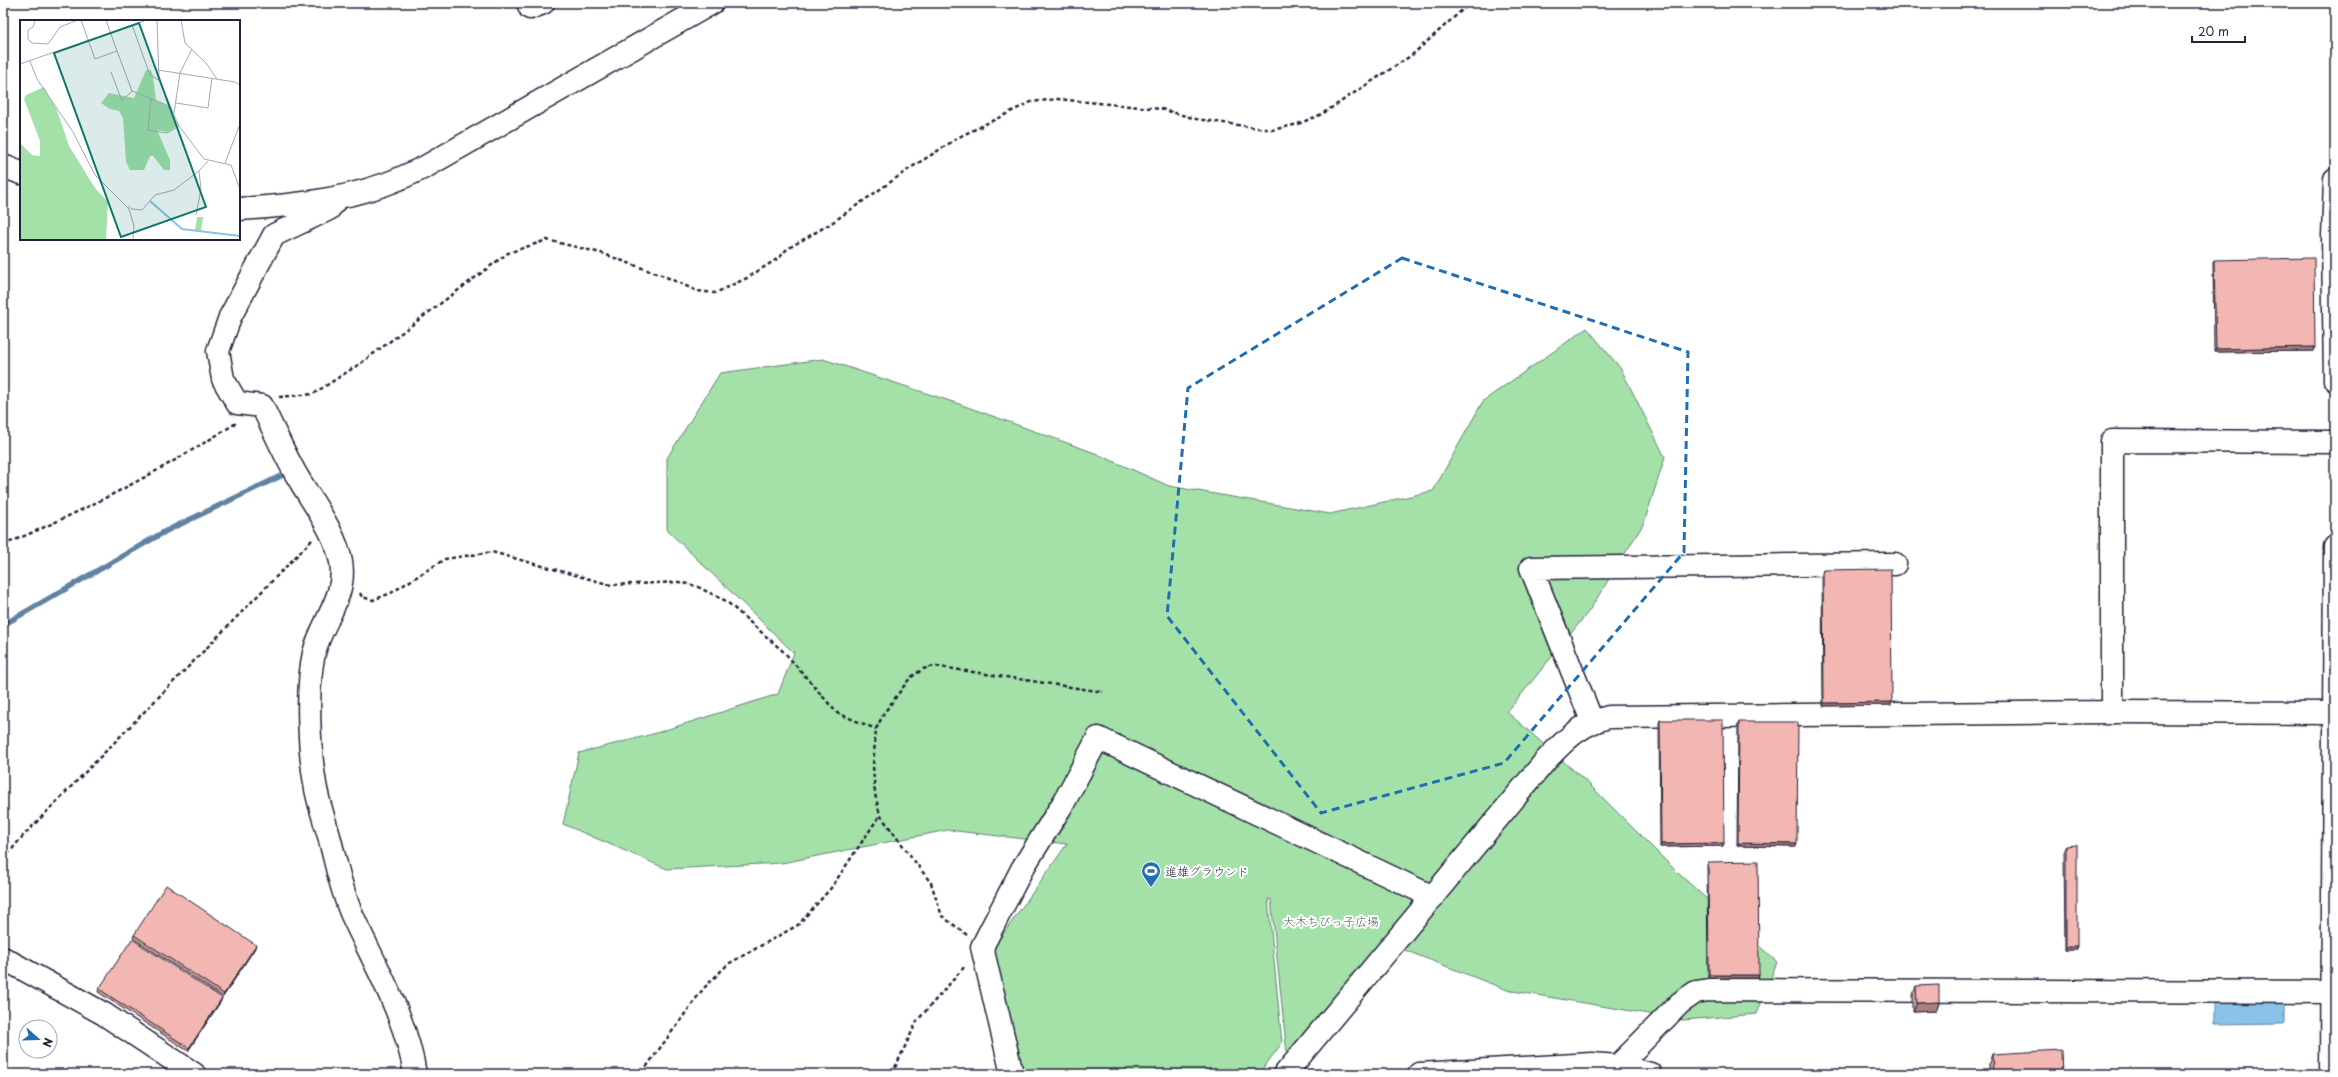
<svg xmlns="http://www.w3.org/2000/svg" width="2338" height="1077" viewBox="0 0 2338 1077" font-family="'Playpen Sans','Klee One',sans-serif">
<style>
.green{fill:#a3e1a9;stroke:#628272}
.water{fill:#89c3e8;stroke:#6083a3}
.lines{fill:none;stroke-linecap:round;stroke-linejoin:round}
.stream{stroke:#6083a3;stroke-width:5.5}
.minor-casing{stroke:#22223b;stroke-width:25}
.major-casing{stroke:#22223b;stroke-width:25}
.path{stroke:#22223b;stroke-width:2.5;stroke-dasharray:4 3;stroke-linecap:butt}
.minor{stroke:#fff;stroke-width:22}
.major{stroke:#fff;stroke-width:22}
.wall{fill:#d09d99;stroke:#22223b}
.shaded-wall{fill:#a9807d;stroke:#22223b}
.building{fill:#f2b7b2;stroke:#22223b}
.marked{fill:none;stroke:#1f6fb2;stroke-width:3;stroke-dasharray:8 5;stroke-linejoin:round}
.labels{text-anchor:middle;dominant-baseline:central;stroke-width:4;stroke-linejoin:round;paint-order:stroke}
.poi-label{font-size:12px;fill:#22223b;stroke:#fff;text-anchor:start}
.park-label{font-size:12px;fill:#495b5c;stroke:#fff}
.inset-river{fill:none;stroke:#89c3e8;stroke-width:2}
.inset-road{fill:none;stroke:#a7a7b1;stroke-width:1}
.view{fill:#0f766e;fill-opacity:0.15;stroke:#0f766e;stroke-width:2}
.inset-edge{fill:none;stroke:#22223b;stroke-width:2}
</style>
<rect width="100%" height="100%" fill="#fff"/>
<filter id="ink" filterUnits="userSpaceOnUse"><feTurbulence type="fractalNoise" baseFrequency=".025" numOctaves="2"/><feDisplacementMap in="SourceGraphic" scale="8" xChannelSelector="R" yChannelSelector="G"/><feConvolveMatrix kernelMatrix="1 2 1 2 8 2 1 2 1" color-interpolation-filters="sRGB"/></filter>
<g filter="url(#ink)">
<path class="green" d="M1587,328l34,41 44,88 -21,66 -55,88 -82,101 81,71 90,90 99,89 -20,52 -73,6 -177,-30 -118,-46 -101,120 -17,-164 -3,-1 14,144 -21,28 -31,3h-209l-30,-123 76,-107 -119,-14 -166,33 -115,6 -104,-45 16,-71 74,-19 125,-40 16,-41 -127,-123v-72l53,-85 103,-14 136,45 136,49 74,33 161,28 103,-23 50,-90z"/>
<path class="water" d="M2285,996v27l-70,1v-27z"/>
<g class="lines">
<path class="stream" d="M3,625l163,-94 119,-57"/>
<defs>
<g id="minor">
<path d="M528,3l2,5 13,-5"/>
<path d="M3,166l18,7"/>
<path d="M338,197l-9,12 -55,26 -44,82 -12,34 5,28 14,24 25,3c10,20 19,41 30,61 14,27 44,64 49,95 6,34 -19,59 -27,91 -8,35 -5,95 1,131 3,18 9,35 14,52 7,27 12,54 23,79 24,52 54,102 63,159"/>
<path d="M239,209c49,-3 98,-8 144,-24 15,-5 29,-12 42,-18l287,-164"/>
<path d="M2112,712l223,1"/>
<path d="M1592,721l-61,-153 364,-4"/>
<path d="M3,958l101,56 90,60"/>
<path d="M1618,1066l62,-63 16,-11 13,-2 623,2"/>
<path d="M1012,1074l-30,-127 40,-78 42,-67 34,-64 335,159"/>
<path d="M1285,1074l262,-315c19,-20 35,-36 62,-42l503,-5v-271l223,1"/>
<path d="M1419,1074l173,-10 26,2 32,8"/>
</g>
<g id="major">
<path d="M2335,179l-2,58 2,143"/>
<path d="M2332,1074l3,-527"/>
</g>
</defs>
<use href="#minor" class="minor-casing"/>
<use href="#major" class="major-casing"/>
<g class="path">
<path d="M279,397l34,-3 48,-31 147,-110 39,-13 54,13 63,23 33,15 18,2 32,-15 33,-21 7,-8 43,-25 82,-57 49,-31 70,-34 26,-3 104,10 35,10 76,11 26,-6 24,-10 90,-59 58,-52"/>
<path d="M3,545c82,-34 158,-74 233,-122"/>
<path d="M360,593l2,4 11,3 18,-7 54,-34 47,-7 119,33 68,-3 17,4 30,15 59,52 52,60 39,16"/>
<path d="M3,860l19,-23 291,-298"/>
<path d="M967,935l-25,-19 -11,-33 -51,-68 -5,-21 -2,-28 3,-37 8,-16 26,-35 13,-9 11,-3 169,26"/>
<path d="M645,1074l2,-8 56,-77 25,-25 70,-39 33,-37 49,-73"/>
<path d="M892,1074l25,-53 49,-56"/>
</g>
<use href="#minor" class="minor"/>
<use href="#major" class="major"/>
</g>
<g class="wall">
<path d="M2214,260l101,87 -1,4 -100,1 -1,-89z"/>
<path d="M1823,570l68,135 -68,1 -1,-133z"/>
<path d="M1660,720l64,123 -1,3 -63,1 -1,-124z"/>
<path d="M1739,722l57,125 -59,-1 1,-121z"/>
<path d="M2066,846l10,104h-11l-1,-101z"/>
<path d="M1708,862l51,113 -1,3h-50l-1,-113z"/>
<path d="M134,935l121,13 -32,49 -90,-59z"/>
<path d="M1916,986l23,16 -3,9 -23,1v-17z"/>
<path d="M99,989l122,12 -33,50 -90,-59z"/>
<path d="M1992,1054l70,20h-73v-11z"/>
</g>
<g class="shaded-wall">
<path d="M2315,347l-1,4 -100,1 2,-3z"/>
<path d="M1892,702l-1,3 -68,1 1,-3z"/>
<path d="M1724,843l-1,3 -63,1 1,-3z"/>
<path d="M1738,843l59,1 -1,3 -59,-1z"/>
<path d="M256,945l-1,3 -32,49 1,-3z"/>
<path d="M2066,947h11l-1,3h-11z"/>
<path d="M1709,975h50l-1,3h-50z"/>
<path d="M222,998l-1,3 -33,50 1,-3z"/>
<path d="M1939,1002l-3,9 -23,1 4,-9z"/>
</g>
<g class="building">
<path d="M2314,258l1,89 -99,2 -2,-89z"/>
<path d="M1891,569l1,133 -68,1 -1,-133z"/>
<path d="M1660,720h63l1,123 -63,1z"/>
<path d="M1739,722h59l-1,122 -59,-1z"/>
<path d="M2077,845v102h-11v-101z"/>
<path d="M1758,861l1,114h-50l-1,-113z"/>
<path d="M166,885l90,60 -32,49 -90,-59z"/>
<path d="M132,939l90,59 -33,50 -90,-59z"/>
<path d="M1939,985v17l-22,1 -1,-17z"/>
<path d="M2061,1050l1,24h-69l-1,-20z"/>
</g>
</g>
<path class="marked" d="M1402,258l286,94 -4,200 -180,211 -183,50 -154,-197 21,-228z"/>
<defs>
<symbol id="stadium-pin" viewBox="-11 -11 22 30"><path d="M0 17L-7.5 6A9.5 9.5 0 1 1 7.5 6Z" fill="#1f6fb2" stroke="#fff"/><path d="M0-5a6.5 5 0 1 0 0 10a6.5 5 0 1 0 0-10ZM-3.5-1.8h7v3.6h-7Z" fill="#fff"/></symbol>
</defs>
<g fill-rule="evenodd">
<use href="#stadium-pin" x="1140" y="860" width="22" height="30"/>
</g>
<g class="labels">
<g class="poi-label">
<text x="1165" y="871">進雄グラウンド</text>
</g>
<g class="park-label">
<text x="1331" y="921">大木ちびっ子広場</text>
</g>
</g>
<g transform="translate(20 20)">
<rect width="220" height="220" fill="#fff"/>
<path d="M126,50h5l2,6 3,25 13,6 9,18 -10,7 -11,-2 13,30v10h-6l-11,-14h-3l-6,14h-14l-4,-8 -3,-44 -4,-7 -9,-2 -9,-6 8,-10 25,5zM24,67l13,23 12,36 26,42 13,14 -2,38h-86v-97l12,12 8,1v-15l-16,-42 2,-4zM177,197h6l-2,14 -6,-1z" fill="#a3e1a9"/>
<path class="inset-river" d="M130,181l32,28 58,7"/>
<path class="inset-road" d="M15,0l-2,7 -5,3v9l4,4 16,1M61,0l14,39 22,-8 15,40 37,15M86,0l11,31M137,0l2,60 20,46 25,33 27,6 9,24M161,0l4,23 21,20 11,16M112,5l18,50 9,5M28,24l12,-17 18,-7M10,41l7,18 36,53 22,43 34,34 5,17 -1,14M0,44l127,-44M138,50l77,12 5,3M91,52l11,29 10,-10M131,79l-3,31 19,3 12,-7M156,83l32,5 4,-30M154,93l6,-40 12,-24M205,143l15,-39M108,186l4,3 10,1 13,-15 19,-5 25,-19M176,195l5,-26 -2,-18 9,-10"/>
<path class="view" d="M119,3l67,184 -85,30 -67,-184z"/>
<rect width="220" height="220" class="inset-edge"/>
</g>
<rect width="2338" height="1077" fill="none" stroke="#fff" stroke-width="16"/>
<rect x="8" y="8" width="2322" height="1061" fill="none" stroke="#22223b" stroke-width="1.5" filter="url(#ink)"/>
<g transform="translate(38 1039) rotate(110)"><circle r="19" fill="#ffffff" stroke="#a7a7b1"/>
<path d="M0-3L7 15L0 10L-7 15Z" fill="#1f6fb2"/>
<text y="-6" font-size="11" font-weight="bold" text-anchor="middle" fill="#22223b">N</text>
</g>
<path d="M2192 36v6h53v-6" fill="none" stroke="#22223b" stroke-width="2"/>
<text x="2198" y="36" font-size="12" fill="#22223b" stroke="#ffffff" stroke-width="3" paint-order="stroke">20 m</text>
</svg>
